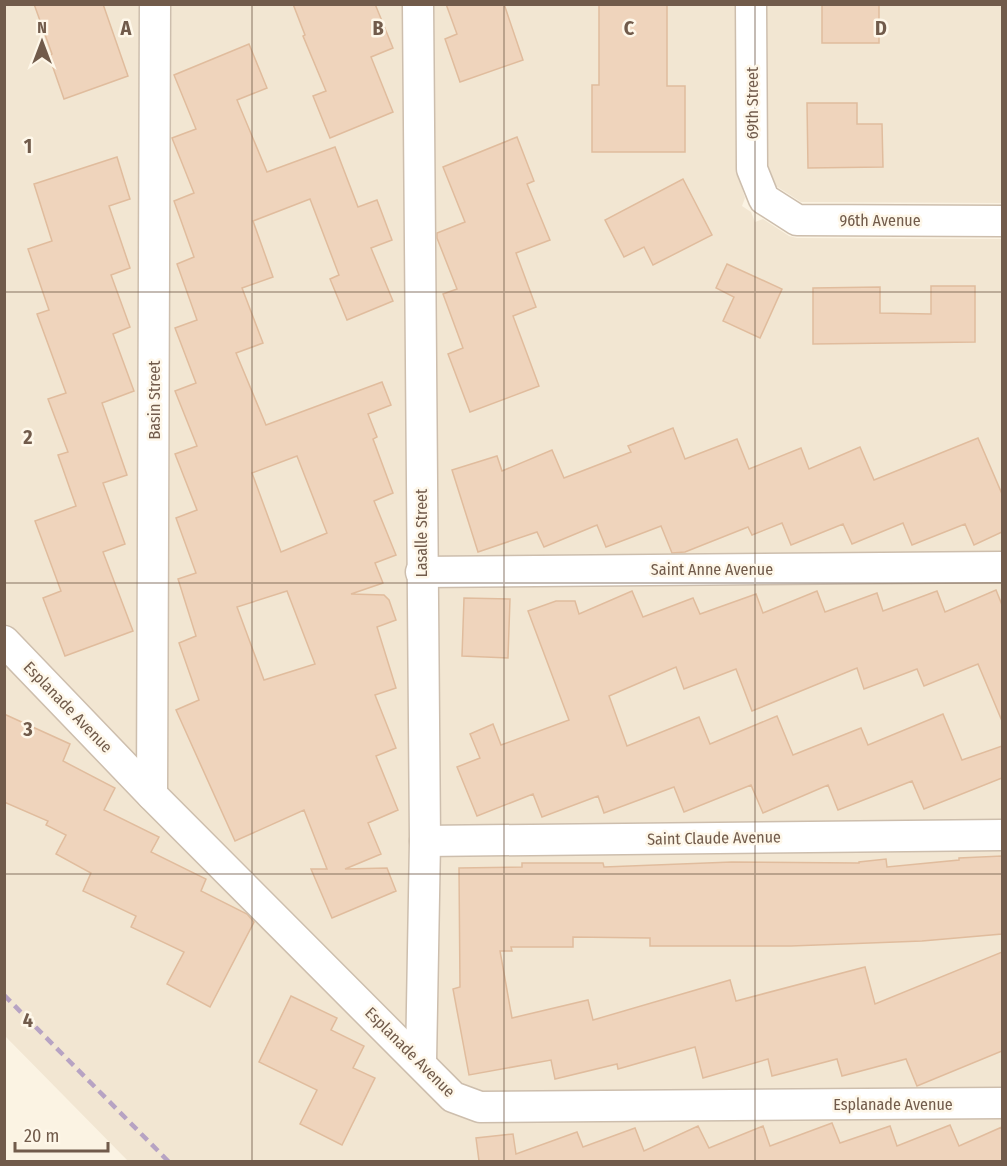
<svg xmlns="http://www.w3.org/2000/svg" width="1007" height="1166" viewBox="0 0 1007 1166" font-family="'Fira Sans Condensed',sans-serif">
<style>
.residential{fill:#f2e6d2}
.building{fill:#efd4bc;stroke:#e0bc9d;stroke-width:1.5;fill-rule:evenodd}
.lines{fill:none;stroke-linecap:round;stroke-linejoin:round}
.minor-casing{stroke:#cdbead;stroke-width:33}
.minor{stroke:#fff;stroke-width:30}
.rail{stroke:#b7a3c3;stroke-width:4.5;stroke-dasharray:9 6;stroke-linecap:butt}
.grid{fill:none;stroke:#715b4b;stroke-width:1.5;stroke-opacity:0.55}
.labels{text-anchor:middle;dominant-baseline:central;stroke-width:5;stroke-linejoin:round;paint-order:stroke}
.street-label{font-size:16px;fill:#715b4b;stroke:#fef7e9}
.grid-label{font-size:20px;text-anchor:middle;font-weight:bold;fill:#715b4b;stroke:#fef7e9;stroke-width:5;stroke-linejoin:round;paint-order:stroke}
</style>
<rect width="100%" height="100%" fill="#fbf3e3"/>
<g class="residential">
<path d="M4,5h731l1,164 9,29 -3,8 9,6 4,10 8,-3 26,17 8,2 205,1v922h-874l-123,-125z"/>
<path d="M767,5h235v198l-201,-1 -25,-16 -8,-21z"/>
</g>
<g class="building">
<path d="M34,4h69l25,72 -64,23 -15,-43 3,-2z"/>
<path d="M293,4h82l18,44 -22,9 22,55 -63,26 -17,-42 13,-5 -23,-55 2,-1z"/>
<path d="M446,4h58l19,56 -63,22 -15,-43 12,-5z"/>
<path d="M599,4h68v82h18v66h-93v-67h7z"/>
<rect x="822" y="4" width="57" height="39"/>
<path d="M249,44l18,44 -30,12 30,72 68,-25 23,60 19,-7 15,40 -21,8 22,53 -46,19 -17,-41 9,-4 -29,-76 -57,22 20,56 -31,11 21,55 -27,10 30,72 116,-43 9,23 -23,9 9,23 -4,2 20,54 -19,8 22,54 -21,8 8,20 -32,11 33,1 5,5 7,20 -19,7 19,61 -21,7 21,53 -20,8 22,54 -30,13 13,31 -36,15 42,-1 9,23 -64,27 -21,-49h16l-23,-59 -69,31 -59,-131 23,-10 -20,-57 17,-7 -18,-57 18,-6 -20,-55 21,-8 -22,-56 22,-8 -22,-55 21,-8 -21,-55 22,-8 -20,-56 17,-7 -20,-56 20,-8 -22,-55 24,-9 -22,-54zM297,456l30,77 -46,19 -29,-79zM287,591l28,73 -51,16 -27,-73z"/>
<path d="M807,103h50v21h25l1,43 -75,1z"/>
<path d="M517,137l17,44 -7,3 23,56 -34,13 20,54 -23,9 26,70 -69,26 -22,-58 15,-6 -20,-54 14,-5 -20,-51v-5l28,-11 -22,-55z"/>
<path d="M117,157l13,42 -21,7 21,62 -19,7 19,52 -17,7 21,57 -32,12 25,72 -24,8 22,61 -22,8 30,79 -68,25 -22,-58 18,-7 -26,-70 41,-15 -18,-51 10,-3 -20,-53 18,-6 -29,-79 12,-4 -21,-61 24,-8 -18,-57z"/>
<path d="M683,179l29,56 -59,30 -9,-18 -20,10 -19,-37z"/>
<path d="M727,264l55,25 -22,49 -37,-17 11,-24 -18,-9z"/>
<path d="M931,286h44v56l-162,2v-56l67,-1v26l51,1z"/>
<path d="M673,428l12,31 52,-20 12,30 52,-21 8,21 51,-22 14,33 104,-42 24,56v38l-28,13 -9,-21 -53,21 -9,-22 -51,21 -9,-20 -52,21 -9,-22 -30,12 -4,-8 -63,25 -13,1 -11,-27 -55,21 -9,-22 -53,22 -7,-15 -59,20 -26,-82 45,-14 5,15 50,-21 12,28 67,-26 -3,-6z"/>
<path d="M996,590l6,15v116l-24,-57 -54,22 -7,-17 -53,20 -7,-21 -105,43 -16,-42 -52,20 -8,-22 -67,29 18,50 72,-29 11,27 67,-28 16,39 68,-27 7,17 75,-31 19,46 40,-14v32l-78,31 -12,-28 -74,29 -10,-25 -65,28 -12,-28 -67,27 -10,-25 -70,26 -6,-17 -56,21 -9,-23 -56,22 -20,-49 23,-9 -10,-24 23,-10 8,21 68,-25 -41,-109 28,-10h19l4,13 53,-23 11,26 50,-19 7,16 56,-20 7,19 54,-22 8,21 52,-19 6,18 54,-20 8,21z"/>
<path d="M464,598l46,1 -2,59 -46,-2z"/>
<path d="M4,714l66,30 -7,17 52,27 -11,22 55,27 -8,15 55,27 -5,12 46,23 7,8 -44,85 -43,-23 17,-32 -53,-25 5,-11 -53,-25 8,-18 -35,-19 10,-19 -20,-10 2,-4 -44,-19z"/>
<path d="M1002,856v78l-80,7 -131,5h-141v-8l-77,-1v10h-62l1,4h-12l12,67 76,-18 5,20 137,-40 6,21 129,-34 10,37 127,-52v99l-85,35 -11,-27 -64,17 -5,-17 -65,17 -4,-17 -65,19 -8,-31 -77,22 -1,-5 -62,15 -4,-19 -82,15 -16,-86 7,-2 -1,-119 63,-1v-4h81l1,4 128,-5 127,1v-1l27,-3 1,8 72,-7v-2z"/>
<path d="M291,996l46,22 -6,12 33,16 -11,22 22,10 -33,67 -42,-21 17,-34 -58,-28z"/>
<path d="M832,1123l8,20 50,-17 7,20 53,-21 9,21 43,-19v34h-523l-3,-23 37,-4 3,20 61,-22 6,15 52,-19 9,23 54,-25 11,22 54,-22 7,20z"/>
</g>
<g class="lines">
<defs>
<g id="minor">
<path d="M418,4l7,837 -4,221"/>
<path d="M751,4l1,165 12,30 33,21 205,1"/>
<path d="M421,572l581,-5"/>
<path d="M4,641l148,154 301,302 27,10 522,-4"/>
<path d="M152,795l3,-791"/>
<path d="M425,841l577,-6"/>
</g>
</defs>
<use href="#minor" class="minor-casing"/>
<use href="#minor" class="minor"/>
<path class="rail" d="M4,995l165,167"/>
</g>
<path class="grid" d="M252,4v1158M504,4v1158M755,4v1158M4,292h998M4,583h998M4,874h998"/>
<g class="labels">
<g class="street-label">
<text transform="translate(752 103) rotate(-90)">69th Street</text>
<text x="880" y="220">96th Avenue</text>
<text transform="translate(154 400) rotate(-90)">Basin Street</text>
<text transform="translate(421 533) rotate(-90)">Lasalle Street</text>
<text x="712" y="569">Saint Anne Avenue</text>
<text transform="translate(68 707) rotate(46)">Esplanade Avenue</text>
<text transform="translate(714 838) rotate(-1)">Saint Claude Avenue</text>
<text transform="translate(410 1052) rotate(45)">Esplanade Avenue</text>
<text x="893" y="1104">Esplanade Avenue</text>
</g>
</g>
<g class="grid-label">
<text x="126" y="35">A</text>
<text x="378" y="35">B</text>
<text x="629" y="35">C</text>
<text x="881" y="35">D</text>
<text x="28" y="153">1</text>
<text x="28" y="444">2</text>
<text x="28" y="736">3</text>
<text x="28" y="1027">4</text>
</g>
<rect width="1007" height="1166" fill="none" stroke="#715b4b" stroke-width="12"/>
<g transform="translate(42 42)" stroke="#fef7e9" stroke-width="4.5" paint-order="stroke">
<path d="M0-4.5L10 22L0 15L-10 22Z" fill="#715b4b"/>
<text y="-9" font-size="16" font-weight="bold" text-anchor="middle" fill="#715b4b">N</text>
</g>
<path d="M15 1142v9h93v-9" fill="none" stroke="#715b4b" stroke-width="3"/>
<text x="24" y="1142" font-size="18" fill="#715b4b" stroke="#fef7e9" stroke-width="4.5" paint-order="stroke">20 m</text>
</svg>
